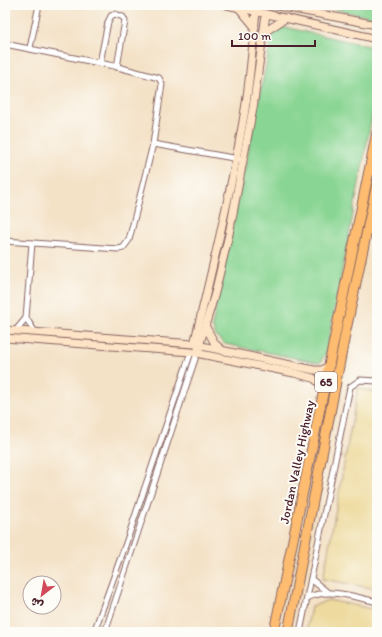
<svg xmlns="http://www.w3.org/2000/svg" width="382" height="637" viewBox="0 0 382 637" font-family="Itim,'Playpen Sans Arabic',sans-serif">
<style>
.green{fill:#89d593;stroke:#6a7a5f}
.sand{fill:#eeda9e;stroke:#9c7c64}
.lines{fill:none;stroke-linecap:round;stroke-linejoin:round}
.street-casing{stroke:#866362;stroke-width:7}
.secondary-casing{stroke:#866362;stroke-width:9}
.highway-casing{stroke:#866362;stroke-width:11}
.street{stroke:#fff;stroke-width:5}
.secondary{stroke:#fee4c6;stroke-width:7}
.highway{stroke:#fdbc70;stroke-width:9}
.labels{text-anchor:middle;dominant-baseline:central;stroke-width:4;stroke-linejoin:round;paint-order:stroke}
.shield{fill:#fdfcf7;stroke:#806168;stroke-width:1}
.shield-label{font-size:12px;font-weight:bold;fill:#4a1f2b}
.street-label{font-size:13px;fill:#4a1f2b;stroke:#fdfcf7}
</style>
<rect width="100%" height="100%" fill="#fdfcf7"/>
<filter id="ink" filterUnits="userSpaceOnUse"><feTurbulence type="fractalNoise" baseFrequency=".025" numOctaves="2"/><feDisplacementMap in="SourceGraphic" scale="8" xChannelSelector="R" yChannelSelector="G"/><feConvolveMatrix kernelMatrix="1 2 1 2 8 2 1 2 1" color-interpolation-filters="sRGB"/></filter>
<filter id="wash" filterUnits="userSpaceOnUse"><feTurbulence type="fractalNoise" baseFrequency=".012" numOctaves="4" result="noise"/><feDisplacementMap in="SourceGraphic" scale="16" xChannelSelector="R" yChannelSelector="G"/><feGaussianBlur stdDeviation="0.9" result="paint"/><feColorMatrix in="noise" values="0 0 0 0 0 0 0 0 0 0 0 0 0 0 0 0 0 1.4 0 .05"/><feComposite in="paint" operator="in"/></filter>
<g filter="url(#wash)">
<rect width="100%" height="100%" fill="#f4e2c7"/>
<g class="green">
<path d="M316,5h61v10l-7,2z"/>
<path d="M284,27l85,19 8,5v40l-51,262 -6,10 -95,-19 -9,-8 -4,-10 60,-290 6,-7z"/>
</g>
<g class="sand">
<path d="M358,388l19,5v196l-54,-10z"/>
<path d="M328,600l49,10v22h-71l5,-25z"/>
</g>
</g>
<g filter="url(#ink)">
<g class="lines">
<defs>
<g id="street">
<path d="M5,44l109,22 45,12 3,6 -9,60 -24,96 -6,8 -5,1 -113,-8"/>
<path d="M30,48l9,-43"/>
<path d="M100,63l8,-41 3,-6 4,-2 8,3 2,4 -8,46"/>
<path d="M153,144l86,15"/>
<path d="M26,318l9,14"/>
<path d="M16,330l10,-12 6,-75"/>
<path d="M311,579l16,13"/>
<path d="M307,598c22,-11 47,-1 70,4"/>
<path d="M94,632l31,-86 66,-194"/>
<path d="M105,632l92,-279"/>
<path d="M300,632l50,-245 10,-7 17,1"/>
</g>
<g id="secondary">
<path d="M227,5l150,34"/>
<path d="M273,5l104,20"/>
<path d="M239,8l16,19"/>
<path d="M263,33l23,-15"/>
<path d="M206,327l9,17 6,5"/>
<path d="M5,330l189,14c18,-74 36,-148 49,-223 7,-36 9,-73 13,-109"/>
<path d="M5,338l186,14 103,21 19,5 12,9"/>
<path d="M197,345l117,25h8l8,-5"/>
<path d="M197,353l18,-60 14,-59 24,-126 13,-94"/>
</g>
<g id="highway">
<path d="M274,632l103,-500"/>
<path d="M288,632l57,-297 32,-152"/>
</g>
</defs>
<use href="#street" class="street-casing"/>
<use href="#secondary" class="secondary-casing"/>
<use href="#highway" class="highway-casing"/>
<use href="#street" class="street"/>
<use href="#secondary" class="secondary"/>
<use href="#highway" class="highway"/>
</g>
</g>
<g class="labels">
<rect class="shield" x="315" y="372" width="22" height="20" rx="3"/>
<g class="shield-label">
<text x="326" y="382">65</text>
</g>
<g class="street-label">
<text transform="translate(297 462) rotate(-78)">Jordan Valley Highway</text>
</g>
</g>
<rect width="382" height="637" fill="none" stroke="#fdfcf7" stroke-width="20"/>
<g transform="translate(42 595) rotate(211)"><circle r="19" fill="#fdfcf7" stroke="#b5a4a5"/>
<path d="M0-3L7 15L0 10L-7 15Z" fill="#d1495b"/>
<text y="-6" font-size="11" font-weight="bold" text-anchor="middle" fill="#4a1f2b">ش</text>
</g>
<path d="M232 40v6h83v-6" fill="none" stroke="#4a1f2b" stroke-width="2"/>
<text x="238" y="40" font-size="12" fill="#4a1f2b" stroke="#fdfcf7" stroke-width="3" paint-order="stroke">100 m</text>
</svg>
